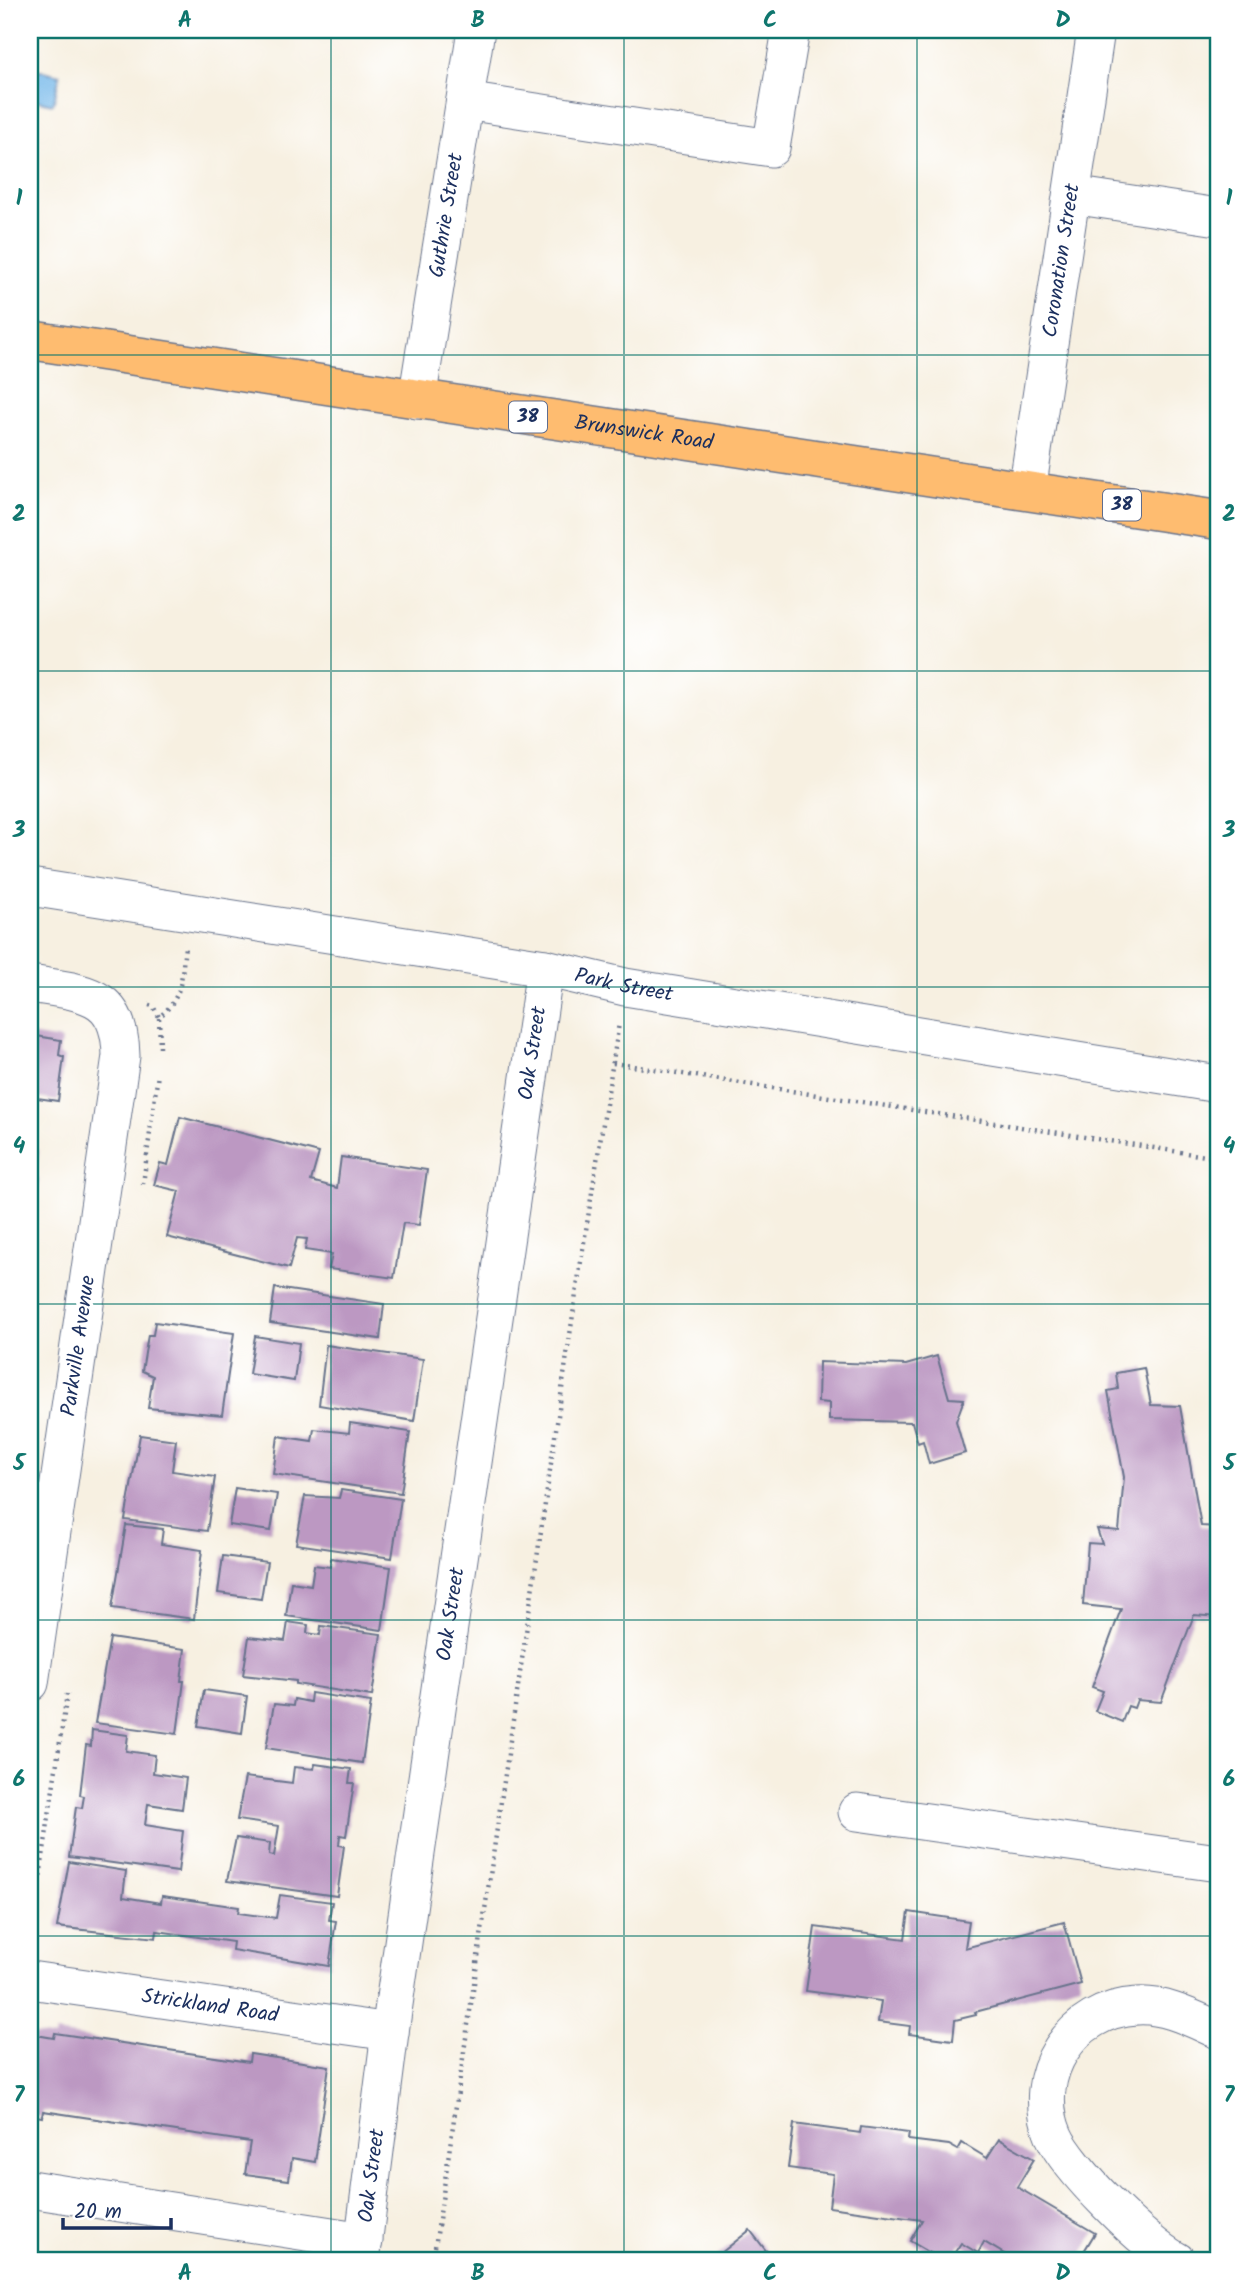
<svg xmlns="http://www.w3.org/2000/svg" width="1248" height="2291" viewBox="0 0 1248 2291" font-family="Kalam,sans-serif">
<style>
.water{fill:#73b7e9;stroke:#4773a4;stroke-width:2}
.building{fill:#bc98c2}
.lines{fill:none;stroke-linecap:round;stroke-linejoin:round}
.minor-casing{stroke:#68738c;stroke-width:39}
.major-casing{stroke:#68738c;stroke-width:41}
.path{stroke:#68738c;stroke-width:4.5;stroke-dasharray:2 5;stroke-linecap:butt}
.minor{stroke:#fff;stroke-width:37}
.major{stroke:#febc70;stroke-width:38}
.grid{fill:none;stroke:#0f766e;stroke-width:2;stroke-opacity:0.55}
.labels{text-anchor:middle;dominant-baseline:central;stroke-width:7;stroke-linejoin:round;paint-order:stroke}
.shield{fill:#fff;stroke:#5f6d8e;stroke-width:2}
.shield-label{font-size:19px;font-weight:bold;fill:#1b2f5e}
.street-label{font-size:21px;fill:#1b2f5e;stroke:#fff}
.neatline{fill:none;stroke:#0f766e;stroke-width:2.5}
.grid-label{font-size:23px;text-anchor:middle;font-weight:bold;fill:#0f766e}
</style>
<rect width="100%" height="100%" fill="#fff"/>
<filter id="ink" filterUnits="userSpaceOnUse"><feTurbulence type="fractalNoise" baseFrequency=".0143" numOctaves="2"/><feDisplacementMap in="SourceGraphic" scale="14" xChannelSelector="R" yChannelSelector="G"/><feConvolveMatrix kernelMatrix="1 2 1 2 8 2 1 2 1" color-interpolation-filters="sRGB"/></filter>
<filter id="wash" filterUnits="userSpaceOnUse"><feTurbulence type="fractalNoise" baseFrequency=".00686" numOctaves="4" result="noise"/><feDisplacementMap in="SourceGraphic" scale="28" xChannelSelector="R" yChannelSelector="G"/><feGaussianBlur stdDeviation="1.57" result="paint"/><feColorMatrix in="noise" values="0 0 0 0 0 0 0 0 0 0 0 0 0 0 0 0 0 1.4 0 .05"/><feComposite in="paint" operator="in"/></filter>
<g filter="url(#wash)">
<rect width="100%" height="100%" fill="#f7f0e1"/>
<path class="water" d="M30,68l30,7 -7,29 -23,-5z"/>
<g id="blocks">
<g class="building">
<path d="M30,1035l31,5 -2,15 5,2 -6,44 -28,-4z"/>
<path d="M180,1117l139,36 -8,28 26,7 4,-31 86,13 -8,55 -16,-2 -9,55 -65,-9 3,-15 -27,-4 2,-11 -10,-1 -8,30 -122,-31 12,-46 -25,-6 6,-22 8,2z"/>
<path d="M30,1149l9,1 -4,28h4l-6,38 -3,-1z"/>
<path d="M275,1288l109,16 -4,35 -110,-16z"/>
<path d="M155,1322l79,11 -12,82 -74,-7 5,-32 -11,-5 6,-36h5z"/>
<path d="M255,1336l44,7 -5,38 -45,-7z"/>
<path d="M326,1345l97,14 -9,62 -95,-16z"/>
<path d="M937,1356l12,42 15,1 -8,22 9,32 -36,11 -6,-23 -5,2 -6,-21 -83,-2v-17l-11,-1 1,-40 87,3z"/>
<path d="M1144,1368l7,37 29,1 21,120 17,1v90l-24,-2 -33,87 -24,-2 -3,8 -6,-2 -6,16 -27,-11 8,-20 -11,-4 29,-78 -38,-4 5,-62 14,1 -5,-15 22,2 5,-54 -16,-86 10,-2 -2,-16z"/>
<path d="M350,1423l60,9 -9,61 -128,-19 5,-38 34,5 2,-12 35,4z"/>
<path d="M140,1435l36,5 -4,31 43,6 -8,54 -82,-11z"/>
<path d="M235,1488l42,6 -6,37 -42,-6z"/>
<path d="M341,1490l60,9 -9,59 -96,-14 9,-48 34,2z"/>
<path d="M126,1525l37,4 -2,15 41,6 -8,69 -82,-11z"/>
<path d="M223,1556l44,6 -6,37 -43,-6z"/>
<path d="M331,1558l60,9 -9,63 -96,-14 5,-34 20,3 3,-20 16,2z"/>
<path d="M288,1622l20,3 -1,8 13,2 1,-9 60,8 -9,62 -76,-12v-3l-53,-6 6,-38 36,4z"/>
<path d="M110,1638l75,11 -4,32h3l-7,53 -82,-11z"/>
<path d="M204,1690l43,6 -5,37 -44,-7z"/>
<path d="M311,1693l60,9 -9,61 -96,-15 8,-44 19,2 1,-7 16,3z"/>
<path d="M92,1730l36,5 -2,16 29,4 -2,18 33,5 -4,31 -34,-5 -3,21 38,6 -5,41 -109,-15 7,-50 6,1 2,-12 -4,-1 6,-50 5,1z"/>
<path d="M315,1764l36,5 -2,14h5l-8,53 -6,-1 -1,10 5,1 -7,50 -110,-15 9,-43 34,5 -1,12 5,1 5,-30 -42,-6 8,-43 47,6 2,-16 20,2z"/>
<path d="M69,1862l57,9 -3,26 38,6 1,-7 77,11 -1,6 38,5 4,-23 52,7 -3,18 7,1 -7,45 -97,-16 1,-8 -76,-11 -1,7 -99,-11z"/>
<path d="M909,1912l60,9 -4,27 99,-26 17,62 -106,28 1,3 -21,5 -2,20 -44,-6 1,-8 -32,-4 3,-21 -75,-10 9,-64 90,12z"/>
<path d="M55,2033l194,29 1,-8 79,12 -14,96 -23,-4 -3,22 -44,-6 5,-32 -207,-31 -1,6 -12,-2v-81l24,4z"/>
<path d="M794,2124l66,9 1,-6 48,6 -1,7 41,5 9,5 4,-7 25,15 12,-19 35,20 -17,28 78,46 -17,28h-62l-32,-19 -6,11 -17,-10 -12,18h-5l-34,-20 12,-21 -93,-13 4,-33 -45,-6z"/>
<path d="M750,2230l24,31h-63z"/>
</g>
</g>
</g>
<g filter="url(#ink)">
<use href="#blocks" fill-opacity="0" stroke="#68738c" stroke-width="2"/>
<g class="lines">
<defs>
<g id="minor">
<path d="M465,101l306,47 20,-118"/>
<path d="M1072,195l146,22"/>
<path id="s1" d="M417,400l59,-370"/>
<path id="s2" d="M1027,491l69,-461"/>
<path id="s3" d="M30,887l515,81 80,19 593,97"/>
<path d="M30,984c53,9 90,7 91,72l-91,627"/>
<path d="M857,1812l361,51"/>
<path id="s4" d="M30,1980l360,52"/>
<path d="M30,2189l334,52"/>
<path id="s5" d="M361,2261l29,-229 155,-1064"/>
<path d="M1177,2261c-32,-16 -109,-93 -123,-125 -26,-61 18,-127 83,-130 28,-2 56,13 81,24"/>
</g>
<g id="major">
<path id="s6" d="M30,340l1188,180"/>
</g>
</defs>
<use href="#minor" class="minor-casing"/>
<use href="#major" class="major-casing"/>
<g class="path">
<path d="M149,1005l4,1 6,11"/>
<path d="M160,1048l-1,-31c25,-20 22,-40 26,-70"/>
<path d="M613,1063l605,95"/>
<path d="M143,1184l15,-110"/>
<path d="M30,1945l37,-251"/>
<path d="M433,2261l146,-987 40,-251"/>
</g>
<use href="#minor" class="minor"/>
<use href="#major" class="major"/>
</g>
</g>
<path class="grid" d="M331,30v2231M624,30v2231M917,30v2231M30,355h1188M30,671h1188M30,987h1188M30,1304h1188M30,1620h1188M30,1936h1188"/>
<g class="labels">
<g class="shield">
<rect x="509" y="401.5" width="38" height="31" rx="5"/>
<rect x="1103" y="489.5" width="38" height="31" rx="5"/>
</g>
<g class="shield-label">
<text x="528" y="417">38</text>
<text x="1122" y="505">38</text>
</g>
<g class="street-label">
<text stroke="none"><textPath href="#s1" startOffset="187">Guthrie Street</textPath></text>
<text stroke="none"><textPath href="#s2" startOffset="233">Coronation Street</textPath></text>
<text stroke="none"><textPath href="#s6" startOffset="621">Brunswick Road</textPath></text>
<text stroke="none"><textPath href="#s3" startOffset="602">Park Street</textPath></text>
<text stroke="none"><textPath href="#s5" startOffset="1220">Oak Street</textPath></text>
<text transform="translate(79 1346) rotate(-82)">Parkville Avenue</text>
<text stroke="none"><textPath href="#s5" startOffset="653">Oak Street</textPath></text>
<text stroke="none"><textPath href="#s4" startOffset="182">Strickland Road</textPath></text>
<text stroke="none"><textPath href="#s5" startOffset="86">Oak Street</textPath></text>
</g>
</g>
<rect width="1248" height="2291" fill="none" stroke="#fff" stroke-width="77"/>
<path d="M63 2218v10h108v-10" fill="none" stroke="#1b2f5e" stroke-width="3.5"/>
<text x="74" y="2218" font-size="21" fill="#1b2f5e" stroke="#ffffff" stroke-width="5" paint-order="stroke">20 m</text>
<rect x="38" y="38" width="1172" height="2214" class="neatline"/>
<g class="grid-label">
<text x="185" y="27">A</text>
<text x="478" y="27">B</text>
<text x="770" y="27">C</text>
<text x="1063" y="27">D</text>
<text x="19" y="205">1</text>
<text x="1229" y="205">1</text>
<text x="19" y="521">2</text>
<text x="1229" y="521">2</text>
<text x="19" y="837">3</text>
<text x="1229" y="837">3</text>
<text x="19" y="1153">4</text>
<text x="1229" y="1153">4</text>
<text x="19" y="1470">5</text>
<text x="1229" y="1470">5</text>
<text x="19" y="1786">6</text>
<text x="1229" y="1786">6</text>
<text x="19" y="2102">7</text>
<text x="1229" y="2102">7</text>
<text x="185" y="2280">A</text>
<text x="478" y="2280">B</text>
<text x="770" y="2280">C</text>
<text x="1063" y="2280">D</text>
</g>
</svg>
